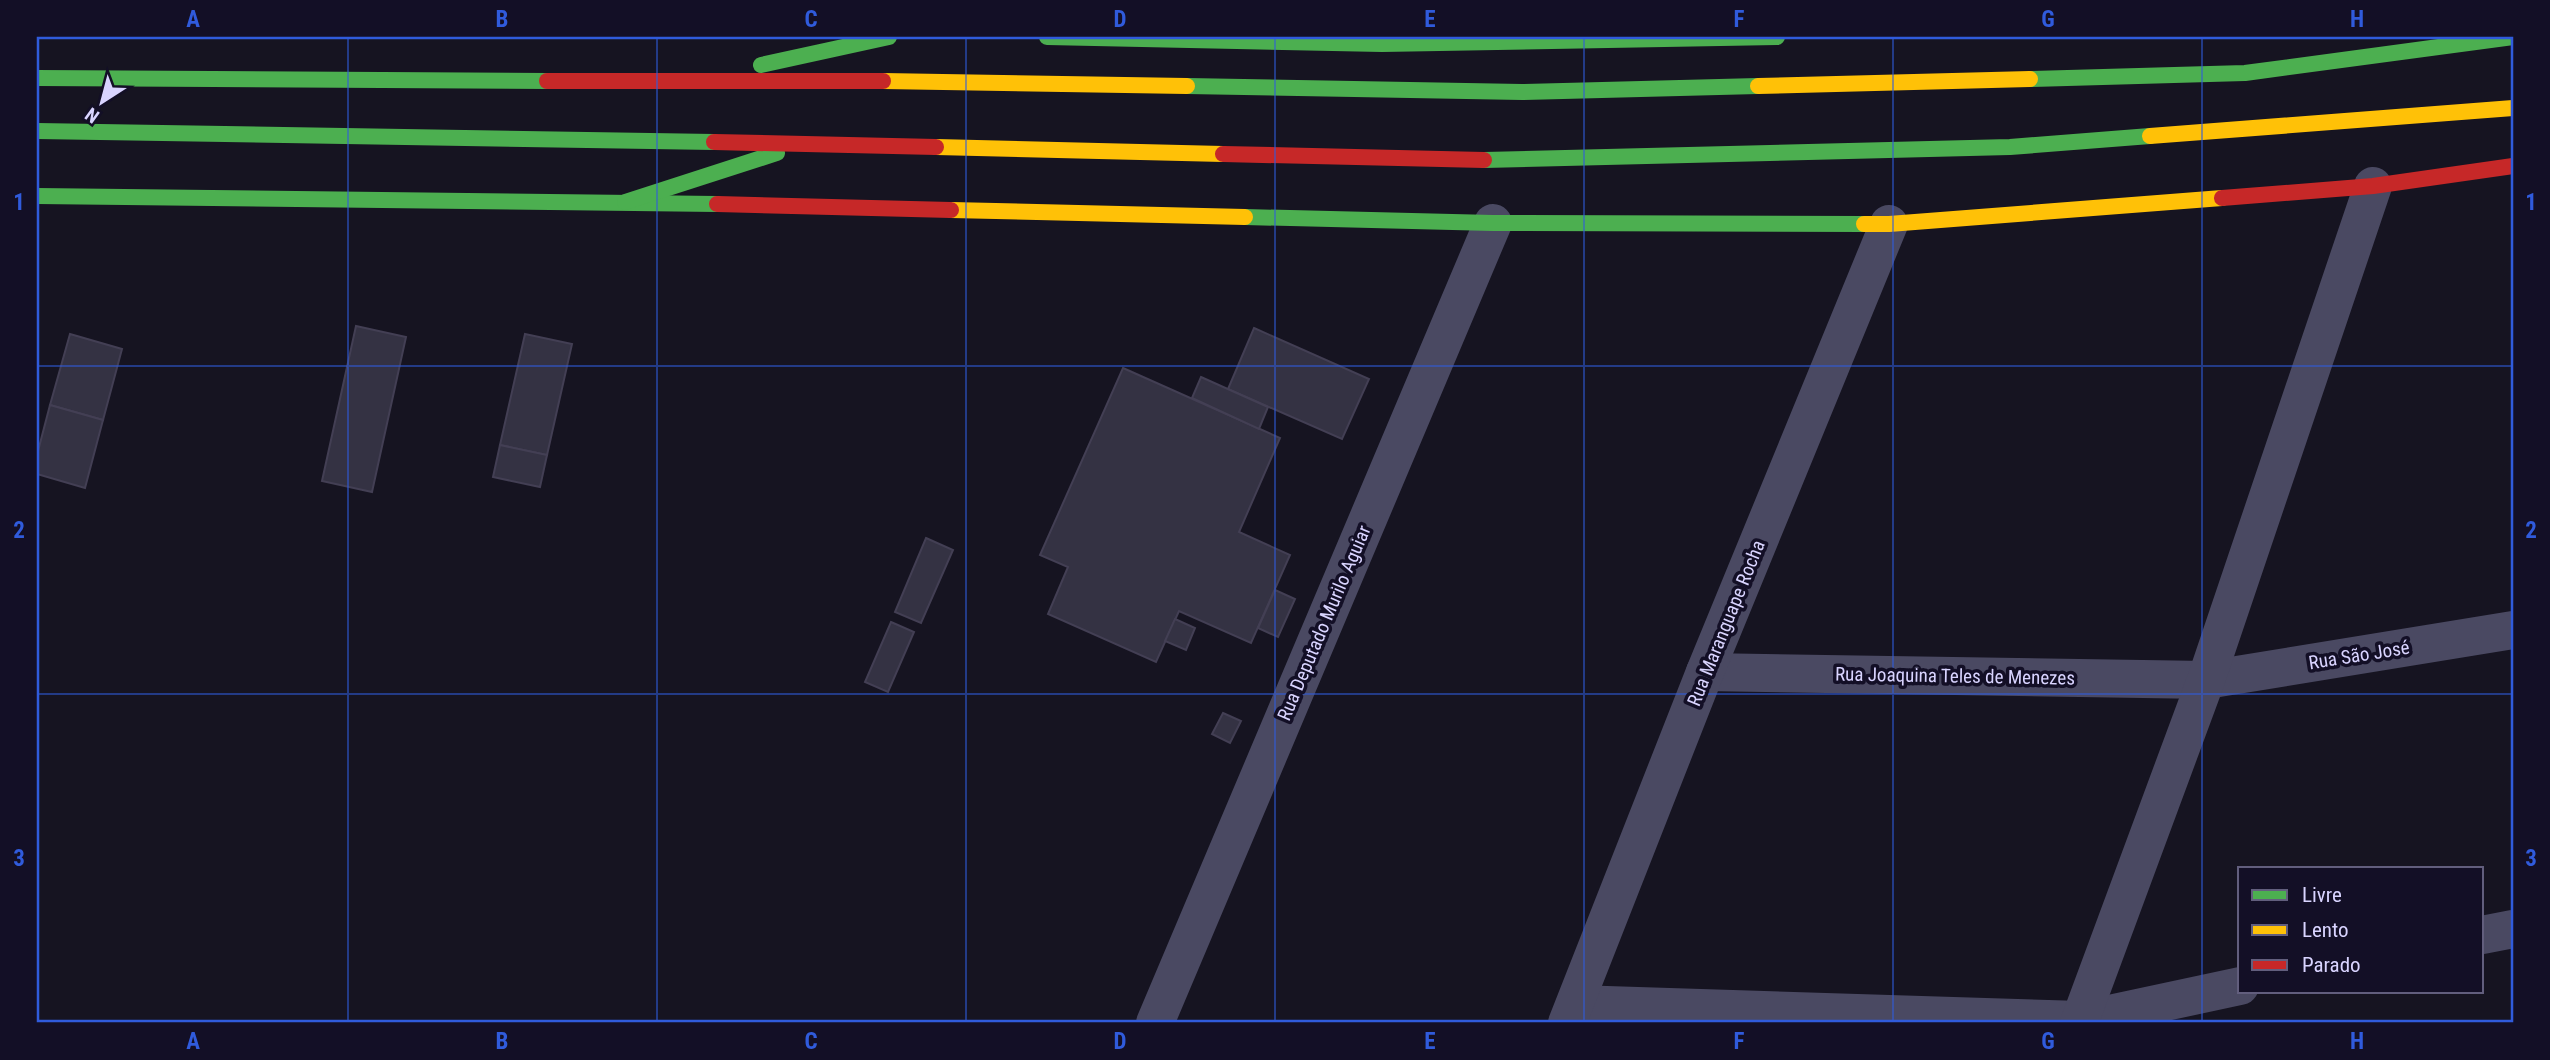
<svg xmlns="http://www.w3.org/2000/svg" width="2550" height="1060" viewBox="0 0 2550 1060" font-family="'Roboto Condensed',sans-serif">
<style>
.building{fill:#343243;stroke:#433f54;stroke-width:2}
.lines{fill:none;stroke-linecap:round;stroke-linejoin:round}
.street{stroke:#4a4962;stroke-width:38}
.fast{stroke:#4caf50;stroke-width:16}
.slow{stroke:#ffc107;stroke-width:16}
.jam{stroke:#c62828;stroke-width:16}
.grid{fill:none;stroke:#305bdc;stroke-width:2;stroke-opacity:0.55}
.labels{text-anchor:middle;dominant-baseline:central;stroke-width:7;stroke-linejoin:round;paint-order:stroke}
.street-label{font-size:19px;fill:#d9d4ff;stroke:#130f26}
.neatline{fill:none;stroke:#305bdc;stroke-width:2.5}
.grid-label{font-size:23px;text-anchor:middle;font-weight:bold;fill:#305bdc}
</style>
<rect width="100%" height="100%" fill="#161421"/>
<g class="building">
<path d="M356,326l50,11 -34,155 -50,-11z"/>
<path d="M1254,328l115,51 -27,60 -114,-50z"/>
<path d="M70,334l52,15 -19,71 -53,-15z"/>
<path d="M525,334l47,10 -25,111 -47,-10z"/>
<path d="M1123,368l157,70 -41,94 51,23 -39,88 -72,-32 -23,51 -108,-48 20,-47 -28,-12z"/>
<path d="M1201,377l67,30 -9,22 -67,-31z"/>
<path d="M50,405l53,15 -18,68 -48,-14v-19z"/>
<path d="M500,445l47,10 -7,32 -47,-10z"/>
<path d="M926,538l27,12 -32,73 -26,-11z"/>
<path d="M1275,590l20,9 -17,38 -20,-9z"/>
<path d="M1175,619l20,9 -9,22 -21,-9z"/>
<path d="M891,622l23,10 -26,60 -23,-10z"/>
<path d="M1223,713l18,8 -11,22 -18,-9z"/>
</g>
<g class="lines">
<g class="street">
<path d="M1705,672l501,8 307,-50"/>
<path d="M2482,935l31,-6"/>
<path d="M1575,1004l506,16 159,-34"/>
<path d="M1155,1023l338,-800"/>
<path d="M1567,1023l138,-351 184,-448"/>
<path d="M2079,1023l127,-343 167,-494"/>
</g>
<g class="fast">
<path d="M1047,37l335,7 395,-7"/>
<path d="M761,65l128,-28"/>
<path d="M37,78l510,3"/>
<path d="M2030,79l215,-6 268,-36"/>
<path d="M1187,86l335,6 236,-6"/>
<path d="M37,131l677,11"/>
<path d="M1484,160l526,-13 140,-11"/>
<path d="M37,196l680,8"/>
<path d="M625,202l152,-49"/>
<path d="M1245,217l248,6 371,1"/>
</g>
<g class="slow">
<path d="M883,81l304,5"/>
<path d="M1758,86l272,-7"/>
<path d="M2150,136l363,-28"/>
<path d="M936,147l287,7"/>
<path d="M951,210l294,7"/>
<path d="M1864,224h25l333,-26"/>
</g>
<g class="jam">
<path d="M547,81h336"/>
<path d="M714,142l222,5"/>
<path d="M1223,154l261,6"/>
<path d="M2222,198l151,-12 140,-20"/>
<path d="M717,204l234,6"/>
</g>
</g>
<path class="grid" d="M348,37v986M657,37v986M966,37v986M1275,37v986M1584,37v986M1893,37v986M2202,37v986M37,366h2476M37,694h2476"/>
<g class="labels">
<g class="street-label">
<text transform="translate(1324 623) rotate(-67)">Rua Deputado Murilo Aguiar</text>
<text transform="translate(1726 623) rotate(-68)">Rua Maranguape Rocha</text>
<text transform="translate(2359 655) rotate(-9)">Rua São José</text>
<text transform="translate(1955 676) rotate(1)">Rua Joaquina Teles de Menezes</text>
</g>
</g>
<rect width="2550" height="1060" fill="none" stroke="#130f26" stroke-width="77"/>
<rect x="2238" y="867" width="245" height="126" fill="#130f26" stroke="#625e7d" stroke-width="2"/>
<rect x="2252" y="890" width="35" height="10" fill="#4caf50" stroke="#625e7d" stroke-width="2"/>
<text x="2302" y="902" font-size="21" fill="#d9d4ff">Livre</text>
<rect x="2252" y="925" width="35" height="10" fill="#ffc107" stroke="#625e7d" stroke-width="2"/>
<text x="2302" y="937" font-size="21" fill="#d9d4ff">Lento</text>
<rect x="2252" y="960" width="35" height="10" fill="#c62828" stroke="#625e7d" stroke-width="2"/>
<text x="2302" y="972" font-size="21" fill="#d9d4ff">Parado</text>
<g transform="translate(102 102) rotate(216)" stroke="#130f26" stroke-width="5" paint-order="stroke">
<path d="M0-5L12 26L0 18L-12 26Z" fill="#d9d4ff"/>
<text y="-10" font-size="19" font-weight="bold" text-anchor="middle" fill="#d9d4ff">N</text>
</g>
<rect x="38" y="38" width="2474" height="983" class="neatline"/>
<g class="grid-label">
<text x="193" y="27">A</text>
<text x="502" y="27">B</text>
<text x="811" y="27">C</text>
<text x="1120" y="27">D</text>
<text x="1430" y="27">E</text>
<text x="1739" y="27">F</text>
<text x="2048" y="27">G</text>
<text x="2357" y="27">H</text>
<text x="19" y="210">1</text>
<text x="2531" y="210">1</text>
<text x="19" y="538">2</text>
<text x="2531" y="538">2</text>
<text x="19" y="866">3</text>
<text x="2531" y="866">3</text>
<text x="193" y="1049">A</text>
<text x="502" y="1049">B</text>
<text x="811" y="1049">C</text>
<text x="1120" y="1049">D</text>
<text x="1430" y="1049">E</text>
<text x="1739" y="1049">F</text>
<text x="2048" y="1049">G</text>
<text x="2357" y="1049">H</text>
</g>
</svg>
